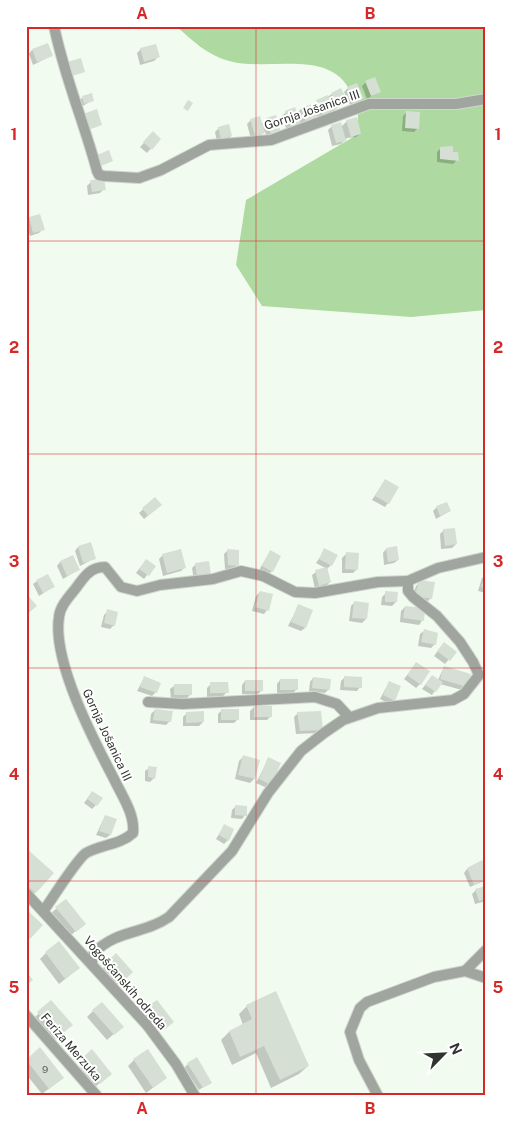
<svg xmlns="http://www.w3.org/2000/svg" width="512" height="1122" viewBox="0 0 512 1122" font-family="'Public Sans',sans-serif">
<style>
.green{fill:#aedaa1}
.shadow{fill:#0003}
.building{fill:#d6dfd4}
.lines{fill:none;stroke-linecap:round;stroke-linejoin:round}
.street-casing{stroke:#cfd7cc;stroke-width:12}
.street{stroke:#a1a5a0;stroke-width:10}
.grid{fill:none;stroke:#d62828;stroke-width:1;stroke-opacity:0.55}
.labels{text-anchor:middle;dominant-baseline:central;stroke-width:4;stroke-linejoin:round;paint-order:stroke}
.number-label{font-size:10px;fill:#5a5f58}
.street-label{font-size:12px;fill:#30342f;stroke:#fff}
.neatline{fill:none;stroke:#d62828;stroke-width:2}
.grid-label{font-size:16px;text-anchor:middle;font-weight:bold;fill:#d62828}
</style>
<rect width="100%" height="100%" fill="#f2fbef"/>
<path class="green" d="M176,26h310v284l-75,7 -149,-11 -26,-41 10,-65 109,-64c4,-21 5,-23 -4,-43 -20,-46 -83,-21 -122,-32 -22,-6 -36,-20 -53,-35z"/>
<g class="shadow">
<path d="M141,49l17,8 -4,4 -14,4 -3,-12z"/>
<path d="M32,50l19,6 -18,9 -4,-11z"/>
<path d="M366,82l13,9 -12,8 -5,-13z"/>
<path d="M348,88l14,10 -12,7 -2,-5 -19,14 -10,4 -1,-2 -6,5 -10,4 -1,-2 -5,5 -9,3 -5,-15 4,-4 10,2 5,-5 11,-3 20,-12 13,6 2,-1 -3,-7z"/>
<path d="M82,98l11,2 -12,7 -2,-6z"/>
<path d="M406,113l12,15 -4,4 -12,-1 1,-15z"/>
<path d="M267,119l8,17 -8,2 -2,-7 -6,5 -8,3 -4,-15 4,-4 10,5z"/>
<path d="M347,121l13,13 -4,3 -9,1 -6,6 -9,2 -4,-16 4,-4 9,1z"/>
<path d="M219,128l12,8 -4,4 -10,2 -2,-10z"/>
<path d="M153,133l6,6 -12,14 -7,-6z"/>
<path d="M441,148l11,6 5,6 -4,4 -16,-2v-10z"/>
<path d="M91,182l13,7 -4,4 -12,2 -1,-9z"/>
<path d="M30,218l13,11 -4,4 -9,3 -4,-15z"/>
<path d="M385,480l3,23 -3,4 -13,-7z"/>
<path d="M155,499l1,10 -12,10 -5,-6z"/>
<path d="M437,507l13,4 -14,8 -3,-8z"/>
<path d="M444,530l12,14 -4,4 -11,1 -1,-15z"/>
<path d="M78,547l17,11 -15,8 -5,-15z"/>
<path d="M386,549l12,11 -4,3 -10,2 -1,-12z"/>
<path d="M228,550l9,15 -3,4h-9l-1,-15z"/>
<path d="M325,550l6,15 -4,4 3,13 -4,4 -11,3 -3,-14 4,-3 11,-3 -11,-6z"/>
<path d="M270,552l2,19 -4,4 -9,-5z"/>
<path d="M346,554l11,15 -4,4h-11v-15z"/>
<path d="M163,555l22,12 -4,4 -18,5 -4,-17z"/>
<path d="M60,562l18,8 -15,9 -6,-13z"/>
<path d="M208,562l-14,18 -2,-12 4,-4z"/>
<path d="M142,565l12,1 -10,13 -8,-6z"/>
<path d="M486,575v18l-8,-2 4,-13z"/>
<path d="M37,581l16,6 -14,9 -6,-12z"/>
<path d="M420,582l11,16 -4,4 -15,-3 4,-13z"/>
<path d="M260,592l7,18 -3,4 -12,-3 4,-15z"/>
<path d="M386,593l10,9 -4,4 -11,-1 1,-8z"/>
<path d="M355,602l11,17 -4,4 -13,-2 2,-15z"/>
<path d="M299,605l6,23 -4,3 -13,-5z"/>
<path d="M405,607l17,14 -3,4 -19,-3 1,-11z"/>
<path d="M108,611l6,14 -4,4 -9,-2 3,-12z"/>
<path d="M424,631l11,13 -4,4 -13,-2 2,-12z"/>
<path d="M440,648l15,4 -10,12 -11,-8z"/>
<path d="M486,656v17l-4,-1z"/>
<path d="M416,664l4,20 -4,4 -12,-9z"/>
<path d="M444,667l25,8 -7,15 -22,-6 -8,11 -10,-6 10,-13 6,4z"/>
<path d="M345,677l15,10 -3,4 -17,-1 1,-9z"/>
<path d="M144,678l12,14 -4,4 -15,-5z"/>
<path d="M313,678l16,11 -4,4 -16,-2 1,-9z"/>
<path d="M280,680l17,9 -4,4h-16v-9z"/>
<path d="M245,681l17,9 -4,4h-16v-9z"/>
<path d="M389,682l5,18 -4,4 -10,-5z"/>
<path d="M211,684l16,8 -4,4 -16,1v-9z"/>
<path d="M174,686l17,8 -4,4 -16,1 -1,-10z"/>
<path d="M254,707l17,9 -4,4h-17v-9z"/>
<path d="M155,710l15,11 -4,4 -16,-2 1,-9z"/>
<path d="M222,710l16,9 -4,4h-16v-9z"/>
<path d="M187,713l16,9 -4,4h-16v-9z"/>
<path d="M298,713l24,16 -4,4 -22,1 -2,-17z"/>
<path d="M243,757l11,22 -4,4 -15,-4 4,-18z"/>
<path d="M269,758l1,26 -3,4 -11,-5z"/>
<path d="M149,768l5,10 -4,4 -5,-1v-10z"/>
<path d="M92,792l4,13 -4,4 -8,-6z"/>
<path d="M236,806l9,9 -3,4 -11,-1 1,-8z"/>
<path d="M105,816l5,19 -4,3 -10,-3z"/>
<path d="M224,826l4,14 -4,4 -8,-5z"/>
<path d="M26,850l27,23 -26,28 -1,-1z"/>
<path d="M467,869l19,2v9l-16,7 -6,-14z"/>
<path d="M486,887v14l-11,3 -3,-10 4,-4z"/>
<path d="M65,901l13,28 -9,8 -19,-23z"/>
<path d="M46,953l33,15 -20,16 -19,-25z"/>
<path d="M116,955l15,17 -17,17 -15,-17z"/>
<path d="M51,1002l16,26 -13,12 -19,-23z"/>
<path d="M247,1006l61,60 -9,8 -28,14 -15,-35 -24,12 -11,-25 8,-8 14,-7 -4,-11z"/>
<path d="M146,1008l23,17 -10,8 -17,-21z"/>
<path d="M93,1011l23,21 -9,8 -20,-23z"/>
<path d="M92,1051l15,26 -12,10 -17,-23z"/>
<path d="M26,1060l30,23 -14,11 -16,-20z"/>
<path d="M134,1060l32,18 -20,15 -18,-27z"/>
<path d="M188,1064l22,18 -11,8 -15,-22z"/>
</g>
<g class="building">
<path d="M48,43l5,13 -16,6 -5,-13z"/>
<path d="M156,44l4,13 -16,5 -4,-14z"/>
<path d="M81,58l4,14 -13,4 -5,-14z"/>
<path d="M375,77l6,15 -10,4 -6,-15z"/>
<path d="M357,83l7,15 -10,5 -7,-16z"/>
<path d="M341,88l7,14 -11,4 -6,-13z"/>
<path d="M92,93l2,8 -10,3 -2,-8z"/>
<path d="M328,95l6,15 -11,5 -7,-15z"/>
<path d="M188,100l5,3 -5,8 -5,-3z"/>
<path d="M312,104l6,14 -12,4 -5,-14z"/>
<path d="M295,107l6,17 -10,4 -6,-17z"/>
<path d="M97,109l5,16 -14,5 -5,-16z"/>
<path d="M406,111l14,1 -1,17 -14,-1z"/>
<path d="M276,115l5,18 -10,2 -5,-17z"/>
<path d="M260,116l5,17 -10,3 -5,-17z"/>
<path d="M357,117l4,17 -10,3 -5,-17z"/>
<path d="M341,122l5,19 -10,2 -5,-18z"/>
<path d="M229,124l3,12 -11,3 -3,-12z"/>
<path d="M153,131l8,8 -9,11 -9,-8z"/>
<path d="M453,146v6h5l1,9 -19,-2v-12z"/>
<path d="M109,150l4,11 -12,5 -4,-11z"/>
<path d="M104,179l2,11 -14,2 -2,-12z"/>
<path d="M40,214l5,16 -12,3 -4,-16z"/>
<path d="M385,479l14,8 -10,17 -14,-8z"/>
<path d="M155,497l7,8 -14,11 -6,-8z"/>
<path d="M447,502l4,9 -11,5 -4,-10z"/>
<path d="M455,528l2,16 -12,2 -2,-17z"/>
<path d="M91,542l5,17 -13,4 -5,-17z"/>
<path d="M397,546l2,14 -11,2 -2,-14z"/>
<path d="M324,548l14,7 -6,11 -13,-7z"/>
<path d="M181,549l5,19 -19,5 -5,-19z"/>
<path d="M227,549l12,1v16l-11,-1z"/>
<path d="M270,550l11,6 -8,16 -11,-6z"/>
<path d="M346,552l13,1 -1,17 -13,-1z"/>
<path d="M73,555l7,15 -13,6 -7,-15z"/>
<path d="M146,559l10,7 -7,10 -10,-7z"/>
<path d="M209,561l2,14 -14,2 -2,-14z"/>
<path d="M327,567l4,15 -12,4 -4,-16z"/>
<path d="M486,573v15l-5,-1z"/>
<path d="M48,574l7,13 -12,6 -7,-13z"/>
<path d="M419,580l16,2 -3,17 -17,-3z"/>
<path d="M260,591l13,3 -4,17 -14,-4z"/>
<path d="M385,591l13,1 -1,10h-12z"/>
<path d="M26,593l11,13 -11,9z"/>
<path d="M354,601l15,2 -2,16 -15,-1z"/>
<path d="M298,604l15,6 -7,18 -15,-6z"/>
<path d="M405,606l20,2 -1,13 -21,-3z"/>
<path d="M107,609l11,3 -3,14 -11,-3z"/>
<path d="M424,629l14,4 -2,12 -15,-3z"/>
<path d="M444,642l13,10 -7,9 -13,-10z"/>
<path d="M416,662l14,9 -9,14 -14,-10z"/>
<path d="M444,666l27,8 -4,13 -27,-8z"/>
<path d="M432,675l11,7 -7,10 -11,-7z"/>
<path d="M144,676l17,7 -4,10 -17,-6z"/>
<path d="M344,676l18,1v11l-18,-1z"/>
<path d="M313,677l18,2 -1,11 -18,-2z"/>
<rect x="280" y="679" width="18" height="11"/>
<rect x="245" y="680" width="18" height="11"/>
<path d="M389,681l12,5 -6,15 -12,-6z"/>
<path d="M210,682h18l1,11h-19z"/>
<rect x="174" y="684" width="18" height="11"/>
<rect x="254" y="706" width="18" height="11"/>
<path d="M155,709l18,2 -2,11 -18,-2z"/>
<rect x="221" y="709" width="18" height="11"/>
<path d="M204,711v11l-18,1v-11z"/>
<path d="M321,711l2,19 -23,1 -3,-19z"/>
<path d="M243,755l17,5 -5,19 -17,-4z"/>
<path d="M268,757l13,6 -10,22 -12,-6z"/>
<path d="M148,766l9,1 -2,12 -7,-2z"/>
<path d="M92,791l11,7 -6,8 -10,-7z"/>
<path d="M235,805l12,1v10l-12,-1z"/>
<path d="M105,815l12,4 -6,16 -12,-4z"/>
<path d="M224,824l10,5 -5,12 -10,-6z"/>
<path d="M26,848l28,25 -18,20 -10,-8z"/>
<path d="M482,860l4,8v11l-12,6 -7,-17z"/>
<path d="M486,886v13l-7,2 -4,-12z"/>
<path d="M66,899l20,25 -10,8 -21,-25z"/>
<path d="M26,909l17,16 -13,14 -4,-3z"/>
<path d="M59,941l21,27 -15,11 -20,-27z"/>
<path d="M116,953l17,19 -12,12 -17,-19z"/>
<path d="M26,971l7,9 -7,5z"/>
<path d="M276,991l33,75 -29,14 -16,-34 -24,11 -11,-26 23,-12 -6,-14z"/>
<path d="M51,1000l22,25 -15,12 -21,-25z"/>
<path d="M157,1000l17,22 -10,8 -19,-22z"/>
<path d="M102,1002l22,25 -10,8 -22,-25z"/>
<path d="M40,1047l24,31 -15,11 -23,-29z"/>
<path d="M92,1049l20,25 -12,10 -19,-25z"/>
<path d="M148,1049l19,29 -14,10 -20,-29z"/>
<path d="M197,1057l15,26 -9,5 -16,-25z"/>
</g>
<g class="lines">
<defs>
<g id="street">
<path d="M54,26c10,50 30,96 43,145l2,4 5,1 35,2 22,-8 48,-25 62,-5 98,-36h87l30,-5"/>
<path d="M148,702l35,2 132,-7 22,7 12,13"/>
<path d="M26,893l121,132 29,39 19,32"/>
<path d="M44,910c9,-12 32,-50 42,-57 16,-9 34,-8 47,-20 2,-19 -11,-37 -19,-54 -20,-38 -62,-118 -55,-162 1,-11 10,-20 17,-29 8,-11 14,-21 29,-21l16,20 16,4 23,-6 53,-6 28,-8 22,5 32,16 20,1 63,-11 30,-1"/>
<path d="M92,963l2,-10c23,-24 49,-18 75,-36l63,-66 36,-58 33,-42 23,-18 19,-13 35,-12 75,-8 11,-6 15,-19 -6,-13 -13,-20 -23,-26 -24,-19 -5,-6v-10l30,-13 48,-11"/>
<path d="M465,971l21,-21"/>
<path d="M26,1015l71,81"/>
<path d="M378,1096l-19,-36 -9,-28 10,-24 7,-6 67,-25 31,-6 21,7"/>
</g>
</defs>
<use href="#street" class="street-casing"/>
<use href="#street" class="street"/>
</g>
<path class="grid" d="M256,26v1070M26,241h460M26,454h460M26,668h460M26,881h460"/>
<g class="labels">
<g class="number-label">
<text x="45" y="1069">9</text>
</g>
<g class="street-label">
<text transform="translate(312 110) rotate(-19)">Gornja Jošanica III</text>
<text transform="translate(107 735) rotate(65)">Gornja Jošanica III</text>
<text transform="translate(125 983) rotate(49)">Vogošćanskih odreda</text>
<text transform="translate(71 1047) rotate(49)">Feriza Merzuka</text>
</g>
</g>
<rect width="512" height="1122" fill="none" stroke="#ffffff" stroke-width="55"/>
<g transform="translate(444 1054) rotate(66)" stroke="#ffffff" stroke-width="4" paint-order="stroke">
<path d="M0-4L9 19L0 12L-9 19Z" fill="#30342f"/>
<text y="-8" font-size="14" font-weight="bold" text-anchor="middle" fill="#30342f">N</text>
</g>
<rect x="28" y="28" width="456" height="1066" class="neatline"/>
<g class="grid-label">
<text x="142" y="19">A</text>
<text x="370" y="19">B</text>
<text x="14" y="140">1</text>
<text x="498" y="140">1</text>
<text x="14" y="353">2</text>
<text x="498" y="353">2</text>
<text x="14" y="567">3</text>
<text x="498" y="567">3</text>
<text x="14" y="780">4</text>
<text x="498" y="780">4</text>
<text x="14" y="993">5</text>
<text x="498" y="993">5</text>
<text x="142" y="1114">A</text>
<text x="370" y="1114">B</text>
</g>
</svg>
